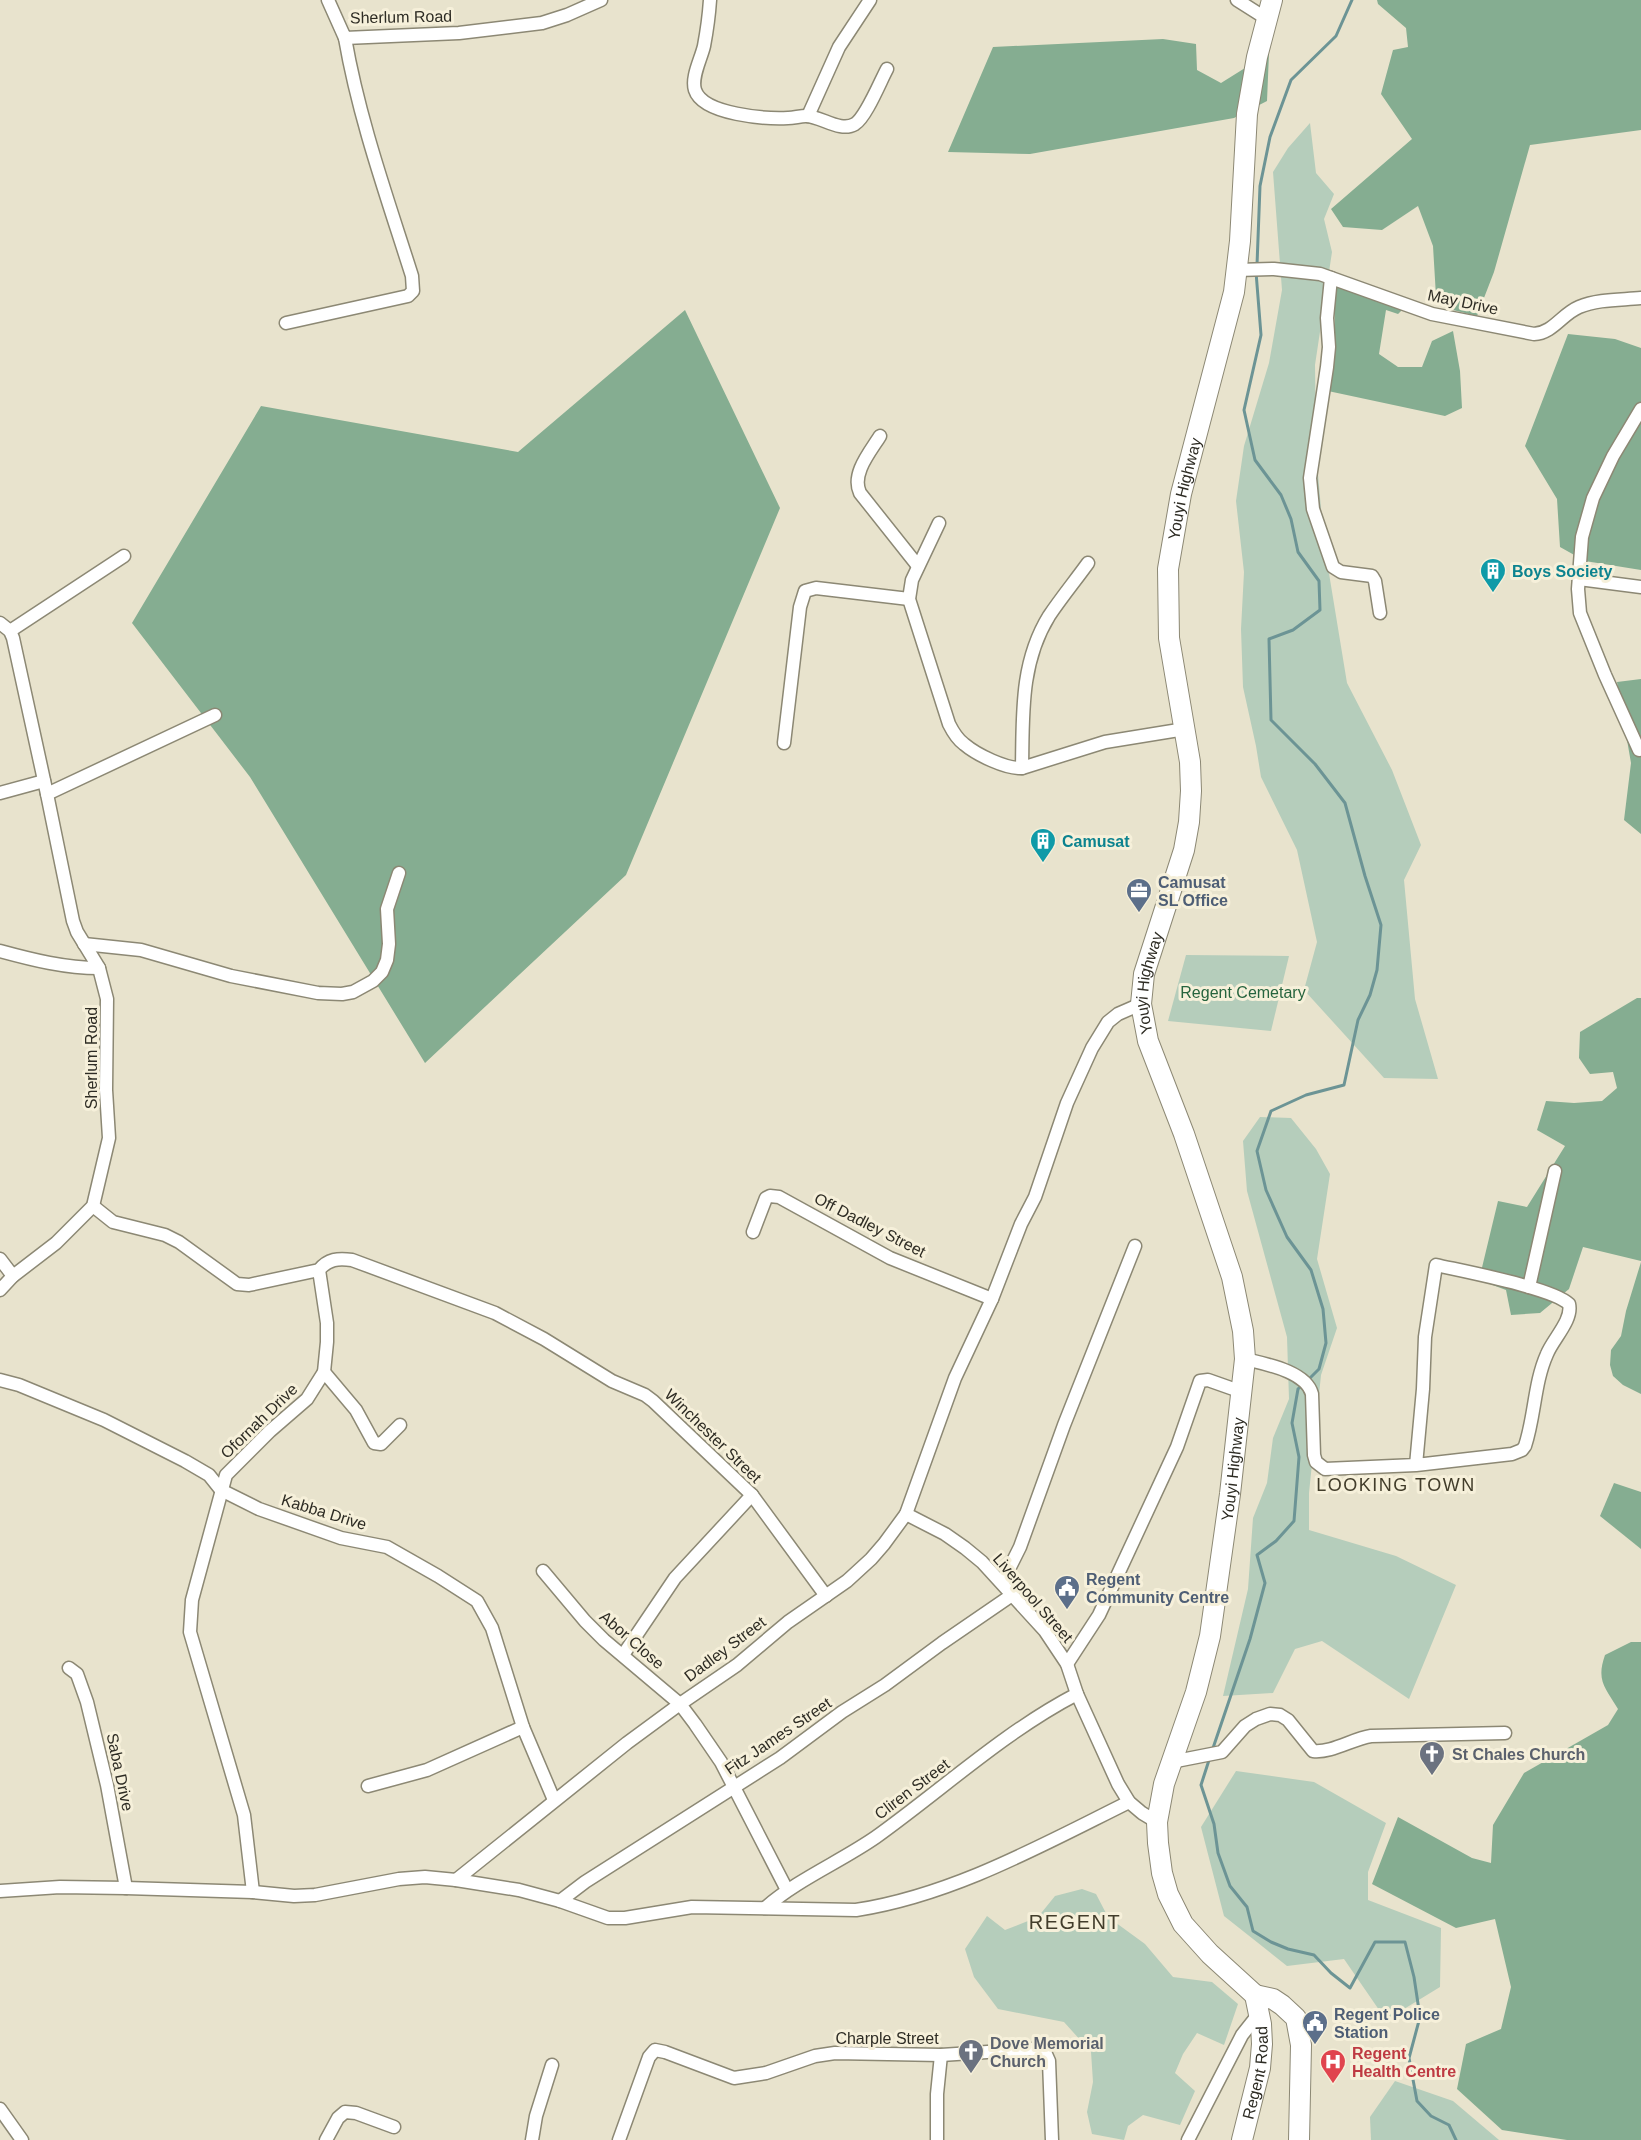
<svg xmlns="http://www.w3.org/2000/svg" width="1641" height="2140" viewBox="0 0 1641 2140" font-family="Helvetica,sans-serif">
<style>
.green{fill:#b5cdbb}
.forest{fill:#85ad91}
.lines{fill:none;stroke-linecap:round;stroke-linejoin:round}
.stream{stroke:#6c9495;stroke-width:3}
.street-casing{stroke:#8c8874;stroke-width:15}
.primary-casing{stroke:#8c8874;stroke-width:22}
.street{stroke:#fff;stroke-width:12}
.primary{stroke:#fff;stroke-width:20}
.labels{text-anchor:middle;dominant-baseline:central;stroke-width:6;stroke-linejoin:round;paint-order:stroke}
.street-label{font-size:16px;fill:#2e2c24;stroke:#f6f0da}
.culture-label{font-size:16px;font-weight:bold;fill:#0d838f;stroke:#f6f0da;text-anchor:start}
.service-label{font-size:16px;font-weight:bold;fill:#4e5e75;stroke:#f6f0da;text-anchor:start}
.park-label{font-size:16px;fill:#26643e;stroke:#f6f0da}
.worship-label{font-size:16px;font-weight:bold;fill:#5b616d;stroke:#f6f0da;text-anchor:start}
.health-label{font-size:16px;font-weight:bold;fill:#be3a42;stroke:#f6f0da;text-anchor:start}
.neighbourhood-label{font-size:18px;letter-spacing:1.5px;fill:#423d2b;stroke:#f6f0da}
.quarter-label{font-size:20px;letter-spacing:1.5px;fill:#423d2b;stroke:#f6f0da}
</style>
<rect width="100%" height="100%" fill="#e8e3cd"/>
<g class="green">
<path d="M1310,123l6,50 18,21 -10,25 8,33 -17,113 1,86 8,92 23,140 45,87 29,75 -17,35 11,119 23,80 -54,-1 -80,-88 13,-48 -20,-92 -36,-73 -5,-31 -13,-59 -2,-58 3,-57 -8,-71 8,-55 25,-83 13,-73 -9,-118 15,-24z"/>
<path d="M1186,955l103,1 -18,75 -103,-10z"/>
<path d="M1260,1117l31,1 25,31 14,25 -13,85 20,69 -16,47 -12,118v37l87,26 60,29 -47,114 -87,-58 -27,8 -22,44 -50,3 25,-107 5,-71 14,-35 6,-45 16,-39 -2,-62 -40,-146 -4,-50z"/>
<path d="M1236,1771l78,11 72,41 -18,49v28l73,28 -1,59 -54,33 -42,-61 -57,7 -63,-50 -23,-89z"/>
<path d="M1082,1889l14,5 12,23 37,27 28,33 39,5 26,22 -14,41 -27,-12 -14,21 -8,19 20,18 -15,34 -37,-10 -15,11 -4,14 -32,-6 -5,-22 6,-30 -2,-30 -27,-30 -66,-13 -24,-32 -9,-28 22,-33 18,14 33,-13 17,-21z"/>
<path d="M1395,2081l58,20 46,39h-128l-1,-23z"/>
</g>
<g class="forest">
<path d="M1377,0h264v130l-111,15 -36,127 -17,44 -24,-6 -17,-14 -3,-50 -15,-40 -36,24 -39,-3 -12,-18 81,-70 -31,-45 12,-44 15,-3 -2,-19 -28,-24z"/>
<path d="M1163,39l33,5 1,26 24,13 48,-30 -2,48 -33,17 -204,36 -82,-2 45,-105z"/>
<path d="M1334,285l69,24 -5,5 -12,-4 -7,44 19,13h24l10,-26 21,-10 7,40 2,37 -17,8 -117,-25 7,-53z"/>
<path d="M685,310l95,198 -154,367 -201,188 -175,-286 -118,-154 129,-217 257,46z"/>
<path d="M1568,334l47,5 26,9v222l-56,-9 -25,-14 -3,-48 -32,-53z"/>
<path d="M1641,679v155l-17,-14 7,-57 -14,-81z"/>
<path d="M1637,998h4v263l-58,-14 -14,42 -29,24 -29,2 -5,-25 -27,-10 19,-79 29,6 38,-61 -28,-16 9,-29 28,2 28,-2 15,-13 -4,-16 -23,2 -11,-16 1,-26z"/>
<path d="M1641,1262v132l-18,-9 -10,-9 -3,-11 1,-15 10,-14 5,-25z"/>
<path d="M1614,1483l27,9v57l-41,-33z"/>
<path d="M1631,1642h10v498h-74l-65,-10 -45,-41 9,-45 35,-15 10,-42 -16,-68 -39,9 -84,-44 26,-67 74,41 19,5 2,-38 31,-52 84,-48 10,-16c-13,-22 -22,-28 -13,-54z"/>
</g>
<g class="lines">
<g class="stream">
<path d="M1257,265l3,-79 10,-49 21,-57 45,-44 16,-36"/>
<path d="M1256,272l5,63 -17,75 11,50 26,35 10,24 7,33 21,29 1,29 -27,20 -24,9 2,81 44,44 30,39 20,73 16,49 -4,45 -7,25 -12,25 -14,65 -38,10 -35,16 -14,40 9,39 21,47 24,33 12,39 3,34 -7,26 -12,12"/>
<path d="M1212,1751l38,-112 15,-56 -8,-28 19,-14 18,-20 5,-64 -7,-34 6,-34 4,-4"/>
<path d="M1210,1757l-9,28 13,39 4,29 12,33 17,21 6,24 18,11 17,7 26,6 17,18 19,15 25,-46h30l9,35 6,40 -11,41 8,43 14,15 18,9 7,15"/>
</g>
<defs>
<g id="street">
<path d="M328,0l17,38 114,-5 83,-10 25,-8 34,-15"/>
<path d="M710,0c-1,15 -3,30 -6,46 -3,13 -13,31 -9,44 8,25 72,29 93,28 6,0 12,-2 18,-2 15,0 34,17 49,8 11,-7 25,-42 32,-55"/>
<path d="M1237,0l30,19"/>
<path d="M808,116l31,-69 31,-47"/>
<path d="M1237,270l37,-1 46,5 112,40 102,20c19,-1 28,-20 45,-27 19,-8 42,-7 62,-9"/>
<path d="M1331,278l-4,40 2,29 -2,20 -17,111 3,31 20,58 8,5 31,4 3,5 5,32"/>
<path d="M286,323l122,-27 5,-5 -1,-15c-25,-79 -53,-157 -67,-238"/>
<path d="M880,436c-10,16 -29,38 -20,57l58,73"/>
<path d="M939,523l-27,57 -3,19 40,125c4,8 8,15 15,20 13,11 42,25 58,24l83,-26 80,-13"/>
<path d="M1579,579l62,8"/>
<path d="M0,623l10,8 3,7 34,156 26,127 4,11 22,36 8,31 -1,91 3,48 -16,68 -37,37 -43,33 -13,14"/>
<path d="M10,631l114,-75"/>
<path d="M784,743l16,-136 5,-16 11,-3 93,11"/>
<path d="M1639,750l-34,-75 -25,-62 -2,-24 4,-52 11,-39 20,-42 28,-47"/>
<path d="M1022,768c1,-53 -2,-105 27,-152 12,-18 26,-35 39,-53"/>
<path d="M0,793l44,-12"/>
<path d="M47,794l168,-79"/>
<path d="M84,944l57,6 90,26 87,17 24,1 11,-2 20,-11 9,-9 5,-12 2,-16 -2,-35 12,-36"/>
<path d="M0,951c33,9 65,17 99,17"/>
<path d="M93,1206l20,16 52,13 14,7 58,42 12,1 70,-15c9,-11 19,-12 33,-10l143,53 49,26 68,42 33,14 8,6 99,94 74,101"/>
<path d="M753,1232l13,-34 4,-2 9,1 111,61 102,41"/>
<path d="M0,1259l13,17"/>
<path d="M1529,1287l26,-116"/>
<path d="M1245,1359c20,5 61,12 67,35l2,61 2,7 9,7 91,-4 96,-11 10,-4 3,-4c10,-30 9,-63 22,-92 6,-15 26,-34 22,-50 -16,-16 -107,-33 -133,-39l-11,72 -2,52 -7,76"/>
<path d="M324,1372l32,38 18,33 7,1 19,-19"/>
<path d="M0,1380l19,5 85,35 81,41 24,14 12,15 38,19 82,29 46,9 51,29 39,25 15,27 31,99 31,73"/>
<path d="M906,1514l39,20 20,14 17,14 63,69 22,33 10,30 41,90 11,18 13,11 15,9"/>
<path d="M543,1571l42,50 19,19 76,64 15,20 26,38 66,128"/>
<path d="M1002,1583l18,-36 44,-122 71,-179"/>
<path d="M623,1655l52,-77 77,-83"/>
<path d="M1067,1664l32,-49 78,-168 23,-66 8,-1 34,12"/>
<path d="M69,1668l8,6 10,28 20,83 19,103"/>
<path d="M1171,1762l51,-10 23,-26 11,-7 14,-5 10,1 8,5 25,31c19,2 39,-12 58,-15l134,-3"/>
<path d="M368,1786l59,-16 96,-43"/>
<path d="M456,1880l171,-137 53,-39 57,-39 51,-43 59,-41 24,-22 13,-15 22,-30 49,-136 37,-79 29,-75 14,-27 32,-94 25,-55 16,-26 10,-8 23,-10"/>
<path d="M0,1891l60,-4 66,1 127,4 41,4 21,-1 84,-16 26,-2 31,3 63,10 41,11 48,17h17l67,-11 164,3c97,-15 186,-65 273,-108"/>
<path d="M253,1892l-9,-77 -54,-183 2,-32 34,-125 44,-44 37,-32 17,-27 3,-30v-19l-8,-53"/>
<path d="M560,1901l25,-19 195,-124 62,-46 43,-27 57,-42 70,-48"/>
<path d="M765,1908c33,-29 75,-46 111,-71 67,-48 128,-105 201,-143"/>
<path d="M0,2109l22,31"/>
<path d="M326,2140l12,-22 7,-6 11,1 38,14"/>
<path d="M532,2140l4,-24 16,-51"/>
<path d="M619,2140l30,-83 6,-7 10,2 69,26 32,-5 49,-17 20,-3 106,2 92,-6 12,3 4,9 3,79"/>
<path d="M937,2140v-46l4,-39"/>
<path d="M1188,2140l54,-105 19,-24"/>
</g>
<g id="primary">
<path id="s1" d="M1255,1995l-45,-41 -27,-30 -15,-30 -6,-21 -4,-30 -1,-21 7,-38 32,-92 14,-56 20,-142 15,-135 -2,-28 -11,-54 -48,-143 -36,-93 -7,-37 3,-30 40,-124 5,-28 2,-31 -1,-29 -21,-124 -1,-69 13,-75 53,-202 6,-51 7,-127 10,-57 15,-57"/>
<path d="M1255,1995l18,4 9,6 14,13 5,27 -2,95"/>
<path id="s2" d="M1242,2140l18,-72 2,-24 -1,-20 -6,-29"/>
</g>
</defs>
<use href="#street" class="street-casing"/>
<use href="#primary" class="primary-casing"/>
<use href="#street" class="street"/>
<use href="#primary" class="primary"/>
</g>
<defs>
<symbol id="building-pin" viewBox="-11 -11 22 30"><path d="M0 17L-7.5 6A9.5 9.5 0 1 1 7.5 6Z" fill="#0f9aa8" stroke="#f6f0da"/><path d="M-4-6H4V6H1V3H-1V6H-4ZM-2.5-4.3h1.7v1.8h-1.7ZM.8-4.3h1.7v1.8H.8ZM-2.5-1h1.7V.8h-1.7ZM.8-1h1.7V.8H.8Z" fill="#fff"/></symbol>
<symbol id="office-pin" viewBox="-11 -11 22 30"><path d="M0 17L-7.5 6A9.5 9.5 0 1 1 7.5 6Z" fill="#5c6f8a" stroke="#f6f0da"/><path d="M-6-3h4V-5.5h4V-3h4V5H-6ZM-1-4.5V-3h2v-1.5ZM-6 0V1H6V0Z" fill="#fff"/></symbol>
<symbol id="civic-pin" viewBox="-11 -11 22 30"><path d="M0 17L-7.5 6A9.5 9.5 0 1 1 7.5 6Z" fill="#5c6f8a" stroke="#f6f0da"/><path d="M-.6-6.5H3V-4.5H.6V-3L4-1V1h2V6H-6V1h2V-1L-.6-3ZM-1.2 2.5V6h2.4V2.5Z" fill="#fff"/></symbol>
<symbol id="church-pin" viewBox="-11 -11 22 30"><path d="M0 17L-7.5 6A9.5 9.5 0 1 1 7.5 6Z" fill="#6b7280" stroke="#f6f0da"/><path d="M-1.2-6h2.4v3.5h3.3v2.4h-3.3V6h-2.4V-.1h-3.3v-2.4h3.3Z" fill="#fff"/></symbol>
<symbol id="hospital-pin" viewBox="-11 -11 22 30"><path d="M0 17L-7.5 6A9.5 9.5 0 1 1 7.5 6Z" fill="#e0444e" stroke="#f6f0da"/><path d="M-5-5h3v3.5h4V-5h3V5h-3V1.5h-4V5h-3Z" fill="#fff"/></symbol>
</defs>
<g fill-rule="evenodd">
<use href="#building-pin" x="1478" y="556" width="30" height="40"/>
<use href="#building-pin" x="1028" y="826" width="30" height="40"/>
<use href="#office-pin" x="1124" y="876" width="30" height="40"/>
<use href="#civic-pin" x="1052" y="1573" width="30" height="40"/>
<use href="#church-pin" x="1417" y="1739" width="30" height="40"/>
<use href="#civic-pin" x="1300" y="2008" width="30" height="40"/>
<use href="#church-pin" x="956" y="2037" width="30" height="40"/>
<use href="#hospital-pin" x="1318" y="2047" width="30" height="40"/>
</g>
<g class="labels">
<g class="street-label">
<text transform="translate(401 17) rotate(-1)">Sherlum Road</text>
<text transform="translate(1463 302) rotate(12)">May Drive</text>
<text stroke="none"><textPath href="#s1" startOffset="1578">Youyi Highway</textPath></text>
<text stroke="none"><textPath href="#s1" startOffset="1074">Youyi Highway</textPath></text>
<text transform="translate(91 1058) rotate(-90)">Sherlum Road</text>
<text transform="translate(870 1225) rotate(27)">Off Dadley Street</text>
<text transform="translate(259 1421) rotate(-44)">Ofornah Drive</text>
<text transform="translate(713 1436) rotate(44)">Winchester Street</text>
<text stroke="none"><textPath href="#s1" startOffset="570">Youyi Highway</textPath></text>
<text transform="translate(324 1512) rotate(17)">Kabba Drive</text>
<text transform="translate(1033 1598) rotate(49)">Liverpool Street</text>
<text transform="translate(632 1640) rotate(41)">Abor Close</text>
<text transform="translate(725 1649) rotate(-37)">Dadley Street</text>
<text transform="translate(778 1736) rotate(-34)">Fitz James Street</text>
<text transform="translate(120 1772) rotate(78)">Saba Drive</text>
<text transform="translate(912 1789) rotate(-37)">Cliren Street</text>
<text x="887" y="2038">Charple Street</text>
<text stroke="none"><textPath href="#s2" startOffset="69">Regent Road</textPath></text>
</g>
<g class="culture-label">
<text x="1512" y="571">Boys Society</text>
<text x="1062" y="841">Camusat</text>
</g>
<g class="service-label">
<text x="1158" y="882">Camusat<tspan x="1158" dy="18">SL Office</tspan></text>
<text x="1086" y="1579">Regent<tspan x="1086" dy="18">Community Centre</tspan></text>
<text x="1334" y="2014">Regent Police<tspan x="1334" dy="18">Station</tspan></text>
</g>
<g class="park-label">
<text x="1243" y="992">Regent Cemetary</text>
</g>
<g class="worship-label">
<text x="1452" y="1754">St Chales Church</text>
<text x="990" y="2043">Dove Memorial<tspan x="990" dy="18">Church</tspan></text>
</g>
<g class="health-label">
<text x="1352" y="2053">Regent<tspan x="1352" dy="18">Health Centre</tspan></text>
</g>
<g class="neighbourhood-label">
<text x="1396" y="1485">LOOKING TOWN</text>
</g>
<g class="quarter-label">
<text x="1075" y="1922">REGENT</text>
</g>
</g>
</svg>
